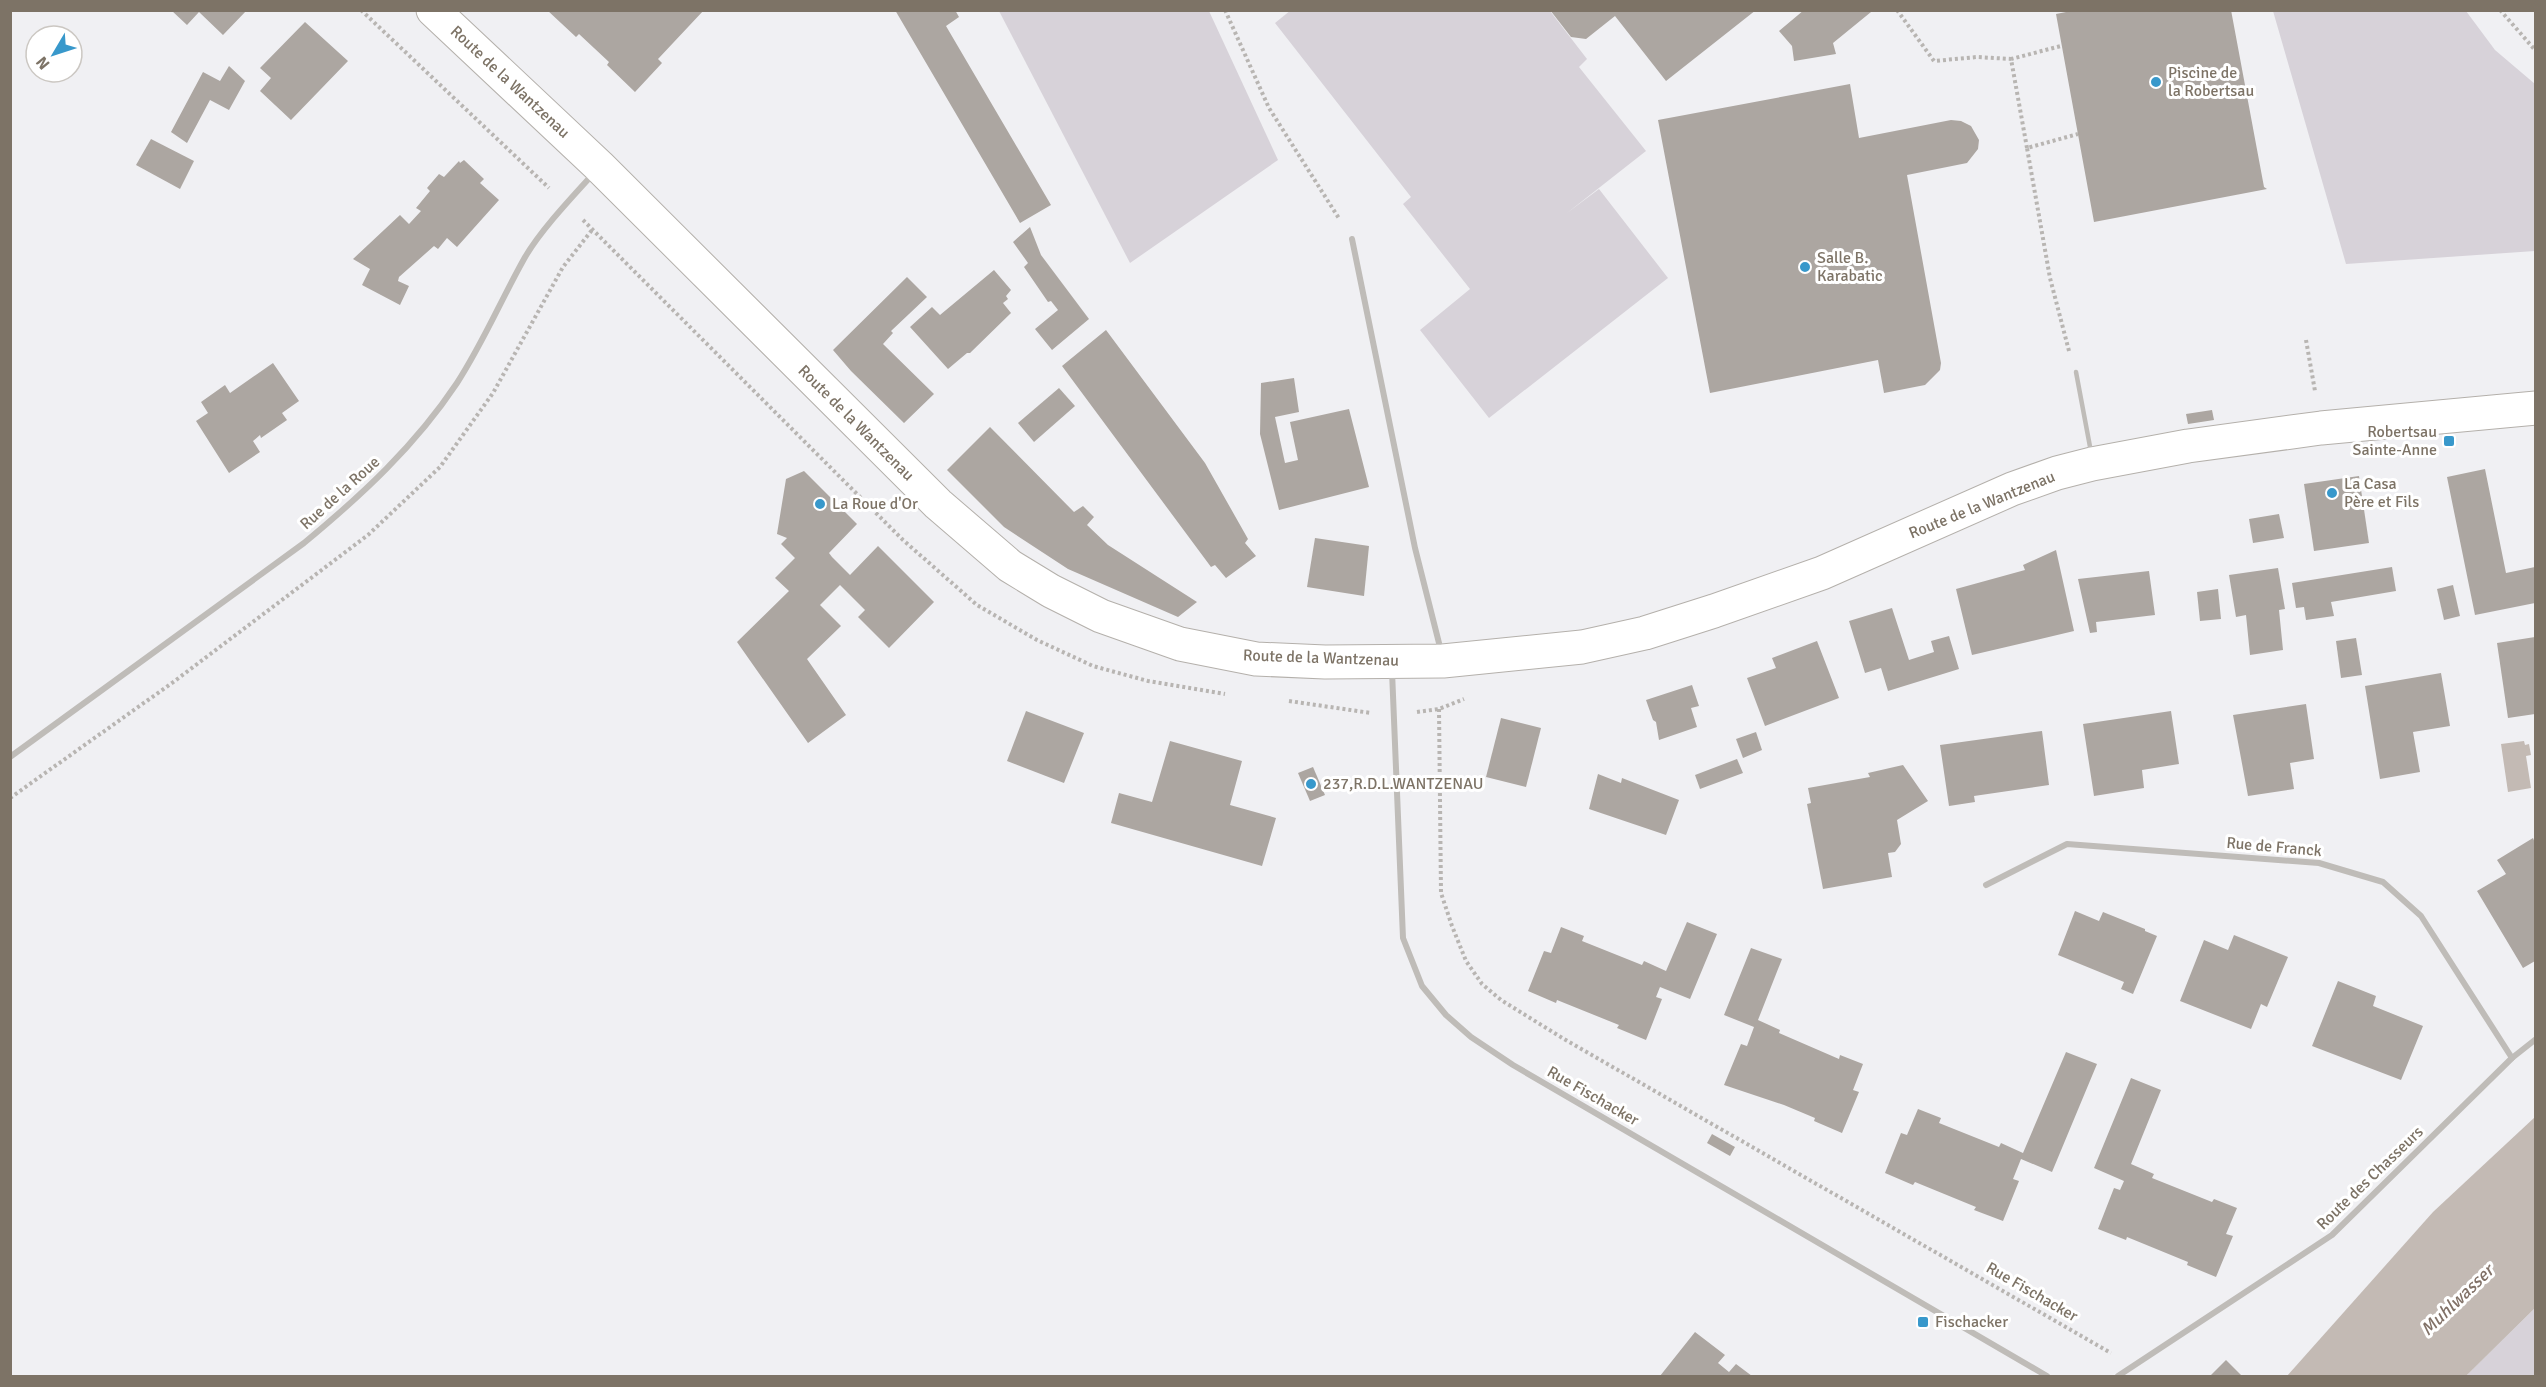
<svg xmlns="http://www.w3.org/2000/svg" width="2546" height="1387" viewBox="0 0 2546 1387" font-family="Signika,sans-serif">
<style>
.green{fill:#d7d2d9}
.water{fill:#c3bab4}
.building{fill:#aca6a1}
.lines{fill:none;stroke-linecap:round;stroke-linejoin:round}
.secondary-casing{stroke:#b4b0ab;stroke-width:35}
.path{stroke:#b8b5b2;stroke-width:4;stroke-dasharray:3 3;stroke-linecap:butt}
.service{stroke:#bfbcb8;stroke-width:4.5}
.minor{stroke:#bfbcb8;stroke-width:6}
.secondary{stroke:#fff;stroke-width:33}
.poi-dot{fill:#3898cb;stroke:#fff;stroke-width:2}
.labels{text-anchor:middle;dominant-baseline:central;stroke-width:6;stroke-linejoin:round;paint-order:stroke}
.poi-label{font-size:16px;fill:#7d7366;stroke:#fff;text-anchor:start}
.street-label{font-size:16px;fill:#7d7366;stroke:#fff}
.water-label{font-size:18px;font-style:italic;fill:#817167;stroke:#fff}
</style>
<rect width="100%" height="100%" fill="#f0f0f3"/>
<g class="green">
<path d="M1291,10l259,1 37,48 -8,8 67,84 -79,62 32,-24 69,89 -179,140 -69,-88 50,-41 -67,-85 8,-7 -136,-174z"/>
<path d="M999,11h210l69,149 -148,103z"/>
<path d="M2273,11h193l29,39 40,34v167l-189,13z"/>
<path d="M2535,1308v68h-69z"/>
</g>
<g class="water">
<path d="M2524,741l1,4 4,-1 2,11 -5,1 5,32 -23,4 -7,-48z"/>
<path d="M2535,1117v191l-69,68h-179l146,-164z"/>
</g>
<g class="building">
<path d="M171,10h76l-24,25 -24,-23 -12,13z"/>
<path d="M547,10h157l-46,49 4,4 -27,29 -28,-27 2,-3 -30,-28 -3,3z"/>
<path d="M895,10h60l4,7 -13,9 105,179 -31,18z"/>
<path d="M1550,10h206l-90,71 -51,-65 -29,23 -15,-2z"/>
<path d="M1804,10h65l2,2 -38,31 3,11 -42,7 -2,-15 -13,-15z"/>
<path d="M2076,10h155l33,177 3,2 -173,33 -38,-208z"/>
<path d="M305,22l43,39 -57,59 -31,-29 11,-13 -11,-10z"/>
<path d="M229,66l16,15 -16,29 -19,-10 -23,43 -16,-11 32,-60 17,9z"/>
<path d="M1850,84l9,54 92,-18 10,1 10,5 8,14 -1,9 -11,14 -60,12 34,188 -1,7 -15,15 -41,8 -6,-33 -168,33 -52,-273z"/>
<path d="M151,139l43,22 -14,28 -44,-24z"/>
<path d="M464,160l20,19 -4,4 19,17 -42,47 -10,-9 -9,11 -4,-3 -35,31 -1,4 11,5 -9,19 -38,-20 8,-16 -17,-10 47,-44 9,9 12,-13 -5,-3 14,-17 -3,-3 12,-14 5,3 15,-16 1,2z"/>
<path d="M1030,227l11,28 48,64 -37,31 -17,-21 23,-19 -7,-9 -3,1 -24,-35 4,-4 -15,-21z"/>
<path d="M994,270l17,20 -5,6 2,3 -5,4 8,10 -41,40h-3l-19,16 -38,-42 22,-20 8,8z"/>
<path d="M907,277l20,20 -36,34 2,2 -10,11 51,50 -30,29 -53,-52 -18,-21z"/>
<path d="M1106,330l99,133 43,76 -3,4 11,13 -30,22 -11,-13 -4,2 -149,-201z"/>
<path d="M273,363l26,38 -17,12 5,7 -26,18 -1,-3 -7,6 7,11 -31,21 -33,-52 12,-8 -7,-11 24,-17 5,8z"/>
<path d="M1294,378l5,34 -24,5 10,46 13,-3 -8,-38 59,-13 20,78 -90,23 -19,-76 1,-51z"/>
<path d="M1059,388l16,18 -41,36 -16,-19z"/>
<path d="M2212,410l2,10 -26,4 -2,-10z"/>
<path d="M990,427l84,85 9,-6 11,11 -7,8 21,20 89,57 -19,15 -110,-48 -64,-42 -57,-57z"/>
<path d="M2485,469l21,104 29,-6v36l-60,12 -28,-138z"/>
<path d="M804,471l53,53 -28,29 3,4 18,18 28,-29 56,56 -45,46 -31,-31 7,-7 -25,-25 -20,20 21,21 -34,33 39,56 -38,28 -71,-101 52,-51 -14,-13 20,-20 -14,-14 6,-6 -10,-4 9,-55z"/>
<path d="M2359,476l10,67 -55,8 -10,-67z"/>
<path d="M2279,514l5,24 -31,5 -4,-24z"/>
<path d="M1315,538l54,8 -5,50 -57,-9z"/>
<path d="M2056,550l18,81 -102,24 -16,-66 69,-19 -2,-5z"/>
<path d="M2392,567l4,24 -65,11 3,14 -28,4 -2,-13 -8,1 -4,-25z"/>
<path d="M2278,568l7,41 -6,1 4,40 -33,5 -4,-40 -10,2 -7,-42z"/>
<path d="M2149,571l6,44 -59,7 1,10 -7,1 -12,-54z"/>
<path d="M2453,585l7,31 -16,4 -7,-31z"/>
<path d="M2218,589l3,30 -21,2 -3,-29z"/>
<path d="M1892,608l17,52 25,-8 -3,-11 18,-5 10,33 -71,22 -7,-23 -16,5 -16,-52z"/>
<path d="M2535,637v77l-27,4 -11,-75z"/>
<path d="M2356,638l6,37 -21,3 -5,-37z"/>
<path d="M1817,641l22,57 -74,28 -18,-48 29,-10 -4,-10z"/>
<path d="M2441,673l9,53 -37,6 7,40 -40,7 -15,-93z"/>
<path d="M1692,685l7,21 -8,2 6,19 -38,13 -3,-18 -3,-2 -7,-20z"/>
<path d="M2306,704l8,55 -24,4 4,26 -46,7 -15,-81z"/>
<path d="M1026,711l58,22 -20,50 -57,-22z"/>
<path d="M2171,711l8,53 -37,6 2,18 -50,8 -11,-72z"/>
<path d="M1501,718l40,10 -15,59 -40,-10z"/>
<path d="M2042,731l7,54 -75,11 1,6 -26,4 -9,-61z"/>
<path d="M1756,732l6,18 -19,8 -7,-19z"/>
<path d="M1170,741l72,20 -12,44 46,13 -14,48 -151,-43 8,-30 33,9z"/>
<path d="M1737,759l6,14 -43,16 -5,-14z"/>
<path d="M1903,765l25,36 -31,19 4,24 -6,8 -7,1 4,24 -69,12 -16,-85 4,-1 -3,-15 62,-11 -2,-4z"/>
<path d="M1313,767l12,28 -15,6 -12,-28z"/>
<path d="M1598,774l23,9 1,-5 57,22 -13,35 -77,-26z"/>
<path d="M2533,838l2,5v118l-12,7 -46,-77 29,-17 -9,-14z"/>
<path d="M2075,911l24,10 4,-9 42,17v2l12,5 -24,58 -12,-5 3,-7 -66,-27z"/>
<path d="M1687,922l30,12 -27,65 -30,-12 -4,10 6,2 -16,41 -29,-12 2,-3 -62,-25 -1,3 -28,-12 16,-40 7,2 10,-26 23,9 -2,5 60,24 2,-4 22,10z"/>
<path d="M2234,935l54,22 -21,50 -6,-3 -10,25 -71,-28 24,-61 24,10z"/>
<path d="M1751,948l31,11 -24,61 22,10 -1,3 60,26 1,-4 23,9 -10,26 6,2 -17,41 -28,-12 1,-3 -31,-13 -60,-20 17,-41 6,2 7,-19 -30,-12z"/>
<path d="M2338,981l38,15 -3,10 50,20 -22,54 -89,-34z"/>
<path d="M2066,1052l31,12 -45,108 -31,-13 -8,20 6,2 -16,40 -29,-11 2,-3 -61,-25 -2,3 -28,-12 16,-40 6,2 11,-26 23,9 -2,5 60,24 2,-4 22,10z"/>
<path d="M2131,1078l30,12 -30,74 23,10 -2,4 60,24 2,-3 23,9 -11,26 7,2 -17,41 -29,-12 1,-3 -61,-25 -1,3 -28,-11 16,-41 6,2 4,-9 -30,-13z"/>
<path d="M1712,1134l23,13 -5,9 -23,-13z"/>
<path d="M1695,1332l30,23 -7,8 11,9 7,-8 16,12h-92z"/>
<path d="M2226,1360l16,16h-32z"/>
</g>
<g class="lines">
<defs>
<path id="secondary" d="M433,10l166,156 339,338 72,62 41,25 50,25 79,28 76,15 69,3 118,-1 139,-14 63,-14 69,-22 108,-38 190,-84 45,-16 35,-9 96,-18 133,-18 215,-20"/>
</defs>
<use href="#secondary" class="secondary-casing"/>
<g class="path">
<path d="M361,10l188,178"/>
<path d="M1225,10l44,98 71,112"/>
<path d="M1897,10l37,51 43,-4 34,2"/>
<path d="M2500,10l36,41"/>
<path d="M2027,148l-16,-89 50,-13"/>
<path d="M583,220l320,320 74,65 60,35 56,26 55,15 77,13"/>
<path d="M2306,340l9,51"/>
<path d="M2069,351l-19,-73 -23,-130 51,-14"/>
<path d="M1289,701l82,12"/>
<path d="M1439,709l2,184 11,33 14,35 16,23 19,16 63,39 547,314"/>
<path d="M1417,712l22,-3 25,-10"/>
<path d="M10,798l162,-115 196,-148 72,-68 53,-74 70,-126 29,-37"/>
</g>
<path class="service" d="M2076,372l15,80"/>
<g class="minor">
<path d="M1352,239l63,309 26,103"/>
<path d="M1392,671l11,267 19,48 24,29 25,22 42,28 534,311"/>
<path d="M10,757l294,-214c58,-48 111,-97 153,-160 26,-40 44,-83 67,-124 15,-27 48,-62 69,-85"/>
<path d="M1986,885l81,-41 252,19 64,19 38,34 91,142"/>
<path d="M2118,1376l214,-141 180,-177 24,-19"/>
</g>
<use href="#secondary" class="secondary"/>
</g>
<g class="poi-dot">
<circle cx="2156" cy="82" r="6"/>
<circle cx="1805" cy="267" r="6"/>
<rect x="2443" y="435" width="12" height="12" rx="3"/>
<circle cx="2332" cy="493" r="6"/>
<circle cx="820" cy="504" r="6"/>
<circle cx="1311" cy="784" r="6"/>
<rect x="1917" y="1316" width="12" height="12" rx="3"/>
</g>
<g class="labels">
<g class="poi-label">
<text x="2168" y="73">Piscine de<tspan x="2168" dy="18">la Robertsau</tspan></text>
<text x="1817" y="258">Salle B.<tspan x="1817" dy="18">Karabatic</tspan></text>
<text x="2437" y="432" text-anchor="end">Robertsau<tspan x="2437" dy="18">Sainte-Anne</tspan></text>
<text x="2344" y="484">La Casa<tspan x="2344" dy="18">Père et Fils</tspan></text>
<text x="832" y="504">La Roue d'Or</text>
<text x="1323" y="784">237,R.D.L.WANTZENAU</text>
<text x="1935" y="1322">Fischacker</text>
</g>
<g class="street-label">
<text transform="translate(510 82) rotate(43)">Route de la Wantzenau</text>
<text transform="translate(856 423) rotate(45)">Route de la Wantzenau</text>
<text transform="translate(340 493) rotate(-42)">Rue de la Roue</text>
<text transform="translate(1982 505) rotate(-22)">Route de la Wantzenau</text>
<text transform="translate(1321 658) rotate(2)">Route de la Wantzenau</text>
<text transform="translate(2274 847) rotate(5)">Rue de Franck</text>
<text transform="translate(1593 1096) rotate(30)">Rue Fischacker</text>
<text transform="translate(2370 1178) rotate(-44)">Route des Chasseurs</text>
<text transform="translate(2032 1292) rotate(30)">Rue Fischacker</text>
</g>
<g class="water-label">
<text transform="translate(2457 1300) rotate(-44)">Muhlwasser</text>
</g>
</g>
<rect width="2546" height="1387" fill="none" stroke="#7d7366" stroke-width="24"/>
<g transform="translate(54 54) rotate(231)"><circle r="28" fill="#ffffff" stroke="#cbc7c2" stroke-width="1.5"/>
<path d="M0-4.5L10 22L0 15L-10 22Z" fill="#3898cb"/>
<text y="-9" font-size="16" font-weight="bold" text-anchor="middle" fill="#7d7366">N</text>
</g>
</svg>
